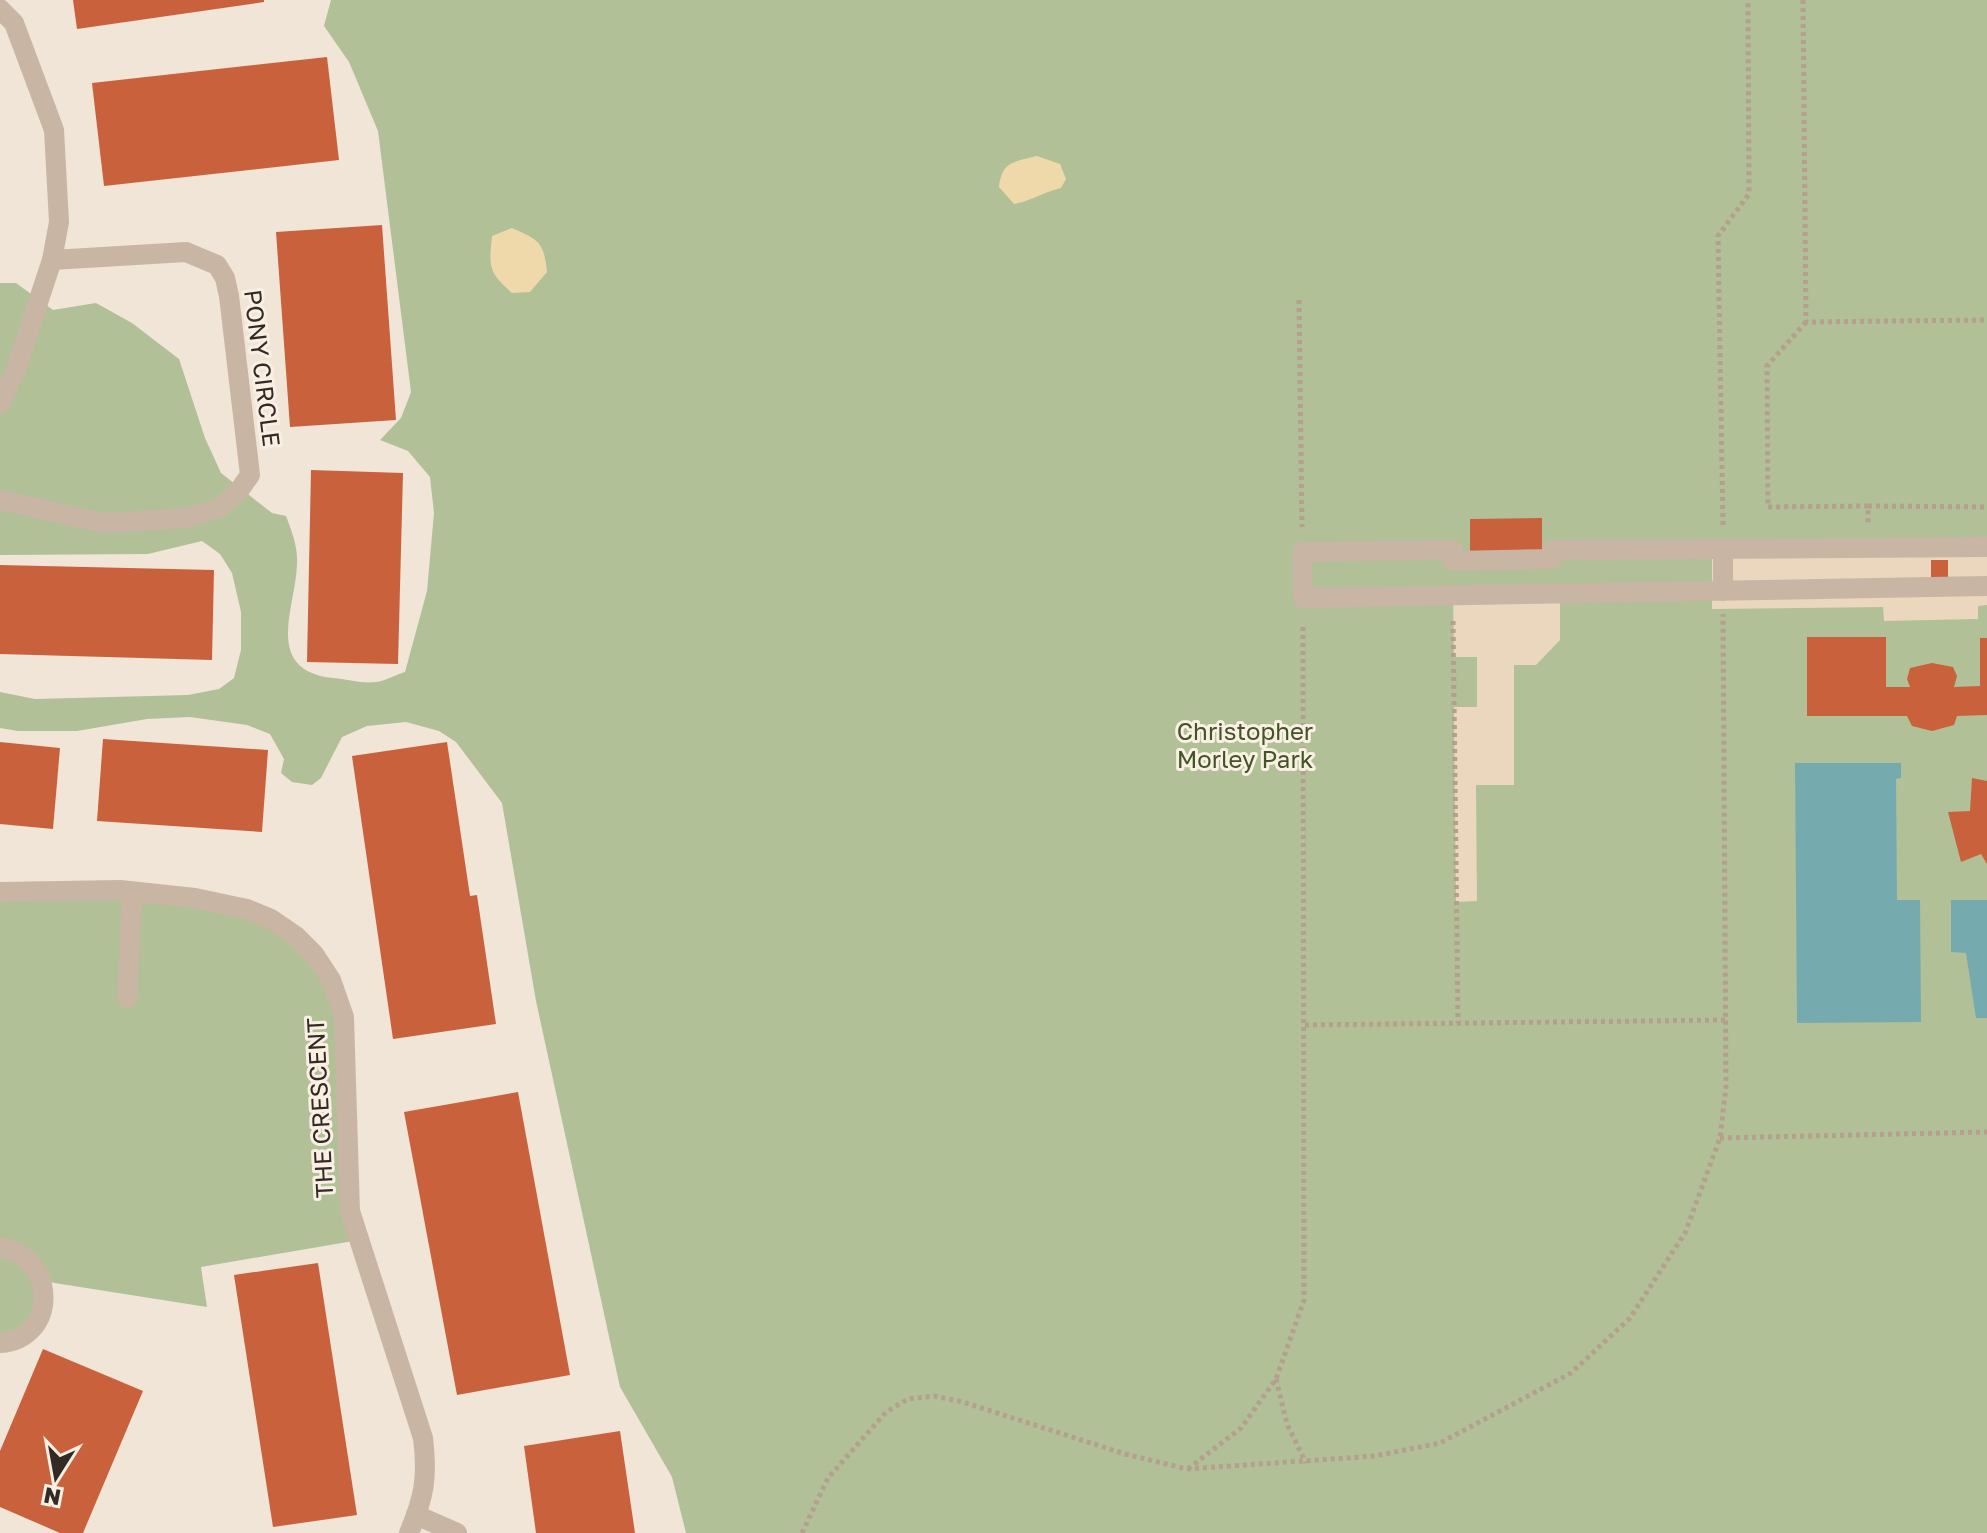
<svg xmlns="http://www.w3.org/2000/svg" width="1987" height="1533" viewBox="0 0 1987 1533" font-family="'Golos Text',sans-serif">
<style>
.green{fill:#b1c097}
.sand{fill:#efd9ab}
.plaza{fill:#ead7bd;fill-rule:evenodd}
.water{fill:#75abaf}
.building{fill:#c9613d}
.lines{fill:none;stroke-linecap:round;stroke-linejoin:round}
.path{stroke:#b59f8d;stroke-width:5;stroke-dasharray:4 4;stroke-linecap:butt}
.lane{stroke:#c9b5a3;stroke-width:20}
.street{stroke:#c9b5a3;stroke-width:20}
.labels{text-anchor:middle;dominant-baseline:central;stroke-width:6;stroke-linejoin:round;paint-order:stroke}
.street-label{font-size:24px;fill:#342a25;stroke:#f9efe3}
.park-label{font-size:24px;fill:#425328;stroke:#f9efe3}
</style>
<rect width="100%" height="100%" fill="#f1e5d7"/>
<g class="green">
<path d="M331,0h1656v1533h-1301l-14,-56 -52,-90 -84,-386 -34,-198 -46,-61 -17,-11 -33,-9 -39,4 -25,11 -21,41 -9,7 -20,-3 -11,-9 3,-14 -14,-25 -23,-9 -57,-8 -43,2 -70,12h-59l-18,-3v-36l35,7 153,-4 31,-6 15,-11 7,-28v-38l-9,-39 -12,-19 -18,-13 -54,13 -148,1v-272h16l37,27 43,-7 36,20 47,36 26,79 16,35 51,40 14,3c6,16 12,31 11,48 -1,43 -35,106 36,114 13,1 30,6 43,4 9,-1 19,-7 29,-10l22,-81 7,-78 -4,-36 -22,-26 -28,-11 21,-22 10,-26 -33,-261 -29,-69 -25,-36z"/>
<path d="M120,890l151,29 60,61 28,260 -158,27 6,40 -165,-26 1,27 -43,35v-451z"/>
</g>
<g class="sand">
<path d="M1037,156l23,8 6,15 -5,9c-17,4 -30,13 -47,16l-15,-17c3,-26 15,-25 38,-31z"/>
<path d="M512,228c27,12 32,14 35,44l-17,20 -18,1c-24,-21 -23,-26 -20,-57z"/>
</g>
<g class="plaza">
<path d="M1987,542v63l-9,1v13l-94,2 -1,-14 -171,2v-64zM1931,560h17v18l-17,-1z"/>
<path d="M1560,593v47l-24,25h-22v120h-38l1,116 -21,1 -2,-195h23v-50h-23l-1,-61z"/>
</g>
<g class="water">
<path d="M1795,763h106v15l-5,1 1,121h23l1,122 -124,1z"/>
<path d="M1951,900h36v118h-11l-10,-65 -15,-1z"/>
</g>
<g class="building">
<path d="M73,0h191v2l-187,27z"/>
<path d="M327,57l12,103 -235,26 -12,-103z"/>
<path d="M382,225l14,195 -106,7 -14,-195z"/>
<path d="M311,470l92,3 -5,191 -91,-2z"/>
<path d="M1542,518v35l-72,1v-35z"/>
<path d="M1931,560h17v18l-17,-1z"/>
<path d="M0,565l214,5 -2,90 -212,-6z"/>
<path d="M1807,637h79v50h24l-3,-8 3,-11 22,-5 21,4 4,9 -3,11 26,-1v-48h7v77l-30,1 -3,9 -22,6 -20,-5 -5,-10h-100z"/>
<path d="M103,739l165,11 -6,82 -165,-11z"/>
<path d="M0,742l60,6 -7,81 -53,-5z"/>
<path d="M447,742l23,154 7,-1 19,129 -103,15 -41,-283z"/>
<path d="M1972,778l15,3v83l-6,-10 -20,8 -13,-50 22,-1z"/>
<path d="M518,1092l52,283 -113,20 -53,-283z"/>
<path d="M318,1263l39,252 -84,12 -39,-252z"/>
<path d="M43,1349l100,42 -60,142h-23l-60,-26v-56z"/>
<path d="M620,1431l15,102h-99l-12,-87z"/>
</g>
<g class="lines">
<g class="path">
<path d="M1803,0l3,322 181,-2"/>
<path d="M1299,300l3,227"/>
<path d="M1806,322l-39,44 1,141 100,-1v18"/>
<path d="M1868,506l119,1"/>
<path d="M1723,525l-5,-289 31,-42 -1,-194"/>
<path d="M1453,621l5,402"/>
<path d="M1305,1025l420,-5"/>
<path d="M1720,1138l267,-6"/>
<path d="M1276,1379l11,45 19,39"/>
<path d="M1188,1469l53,-41 35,-49 28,-79 -1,-675"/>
<path d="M802,1533l26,-55 58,-66 22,-13 26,-3 29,6 162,52 62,15 188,-13 65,-13 131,-70 59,-55 55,-85 35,-95 6,-51 -3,-473"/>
</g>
<path class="lane" d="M127,998l5,-106"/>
<g class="street">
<path d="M0,9l14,14 40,107 5,92 -7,38 -37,112 -15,31"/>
<path d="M0,500l104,23 83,-5 32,-10 19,-16 12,-17 -21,-179 -4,-18 -8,-13 -31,-13 -134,8"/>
<path d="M1987,547l-435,3v9l-99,2v-11l-151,2 1,46 684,-12"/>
<path d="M1723,591v-41"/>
<path d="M0,892l120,-2 75,8 52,11 24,10 25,17 18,18 17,26 13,37 6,194 73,227c5,40 1,59 -14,95"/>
<path d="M0,1247c58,11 58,92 0,96"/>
<path d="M416,1515l41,18"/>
</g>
</g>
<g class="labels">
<g class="street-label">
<text transform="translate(263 368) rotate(83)">PONY CIRCLE</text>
<text transform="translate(319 1108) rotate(-93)">THE CRESCENT</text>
</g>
<g class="park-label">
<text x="1245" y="730">Christopher<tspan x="1245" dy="28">Morley Park</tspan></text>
</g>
</g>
<g transform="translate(56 1477) rotate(191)" stroke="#f9efe3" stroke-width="6" paint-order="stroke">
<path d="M0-6L14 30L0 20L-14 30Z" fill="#342a25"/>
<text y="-12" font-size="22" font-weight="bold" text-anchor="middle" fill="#342a25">N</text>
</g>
</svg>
